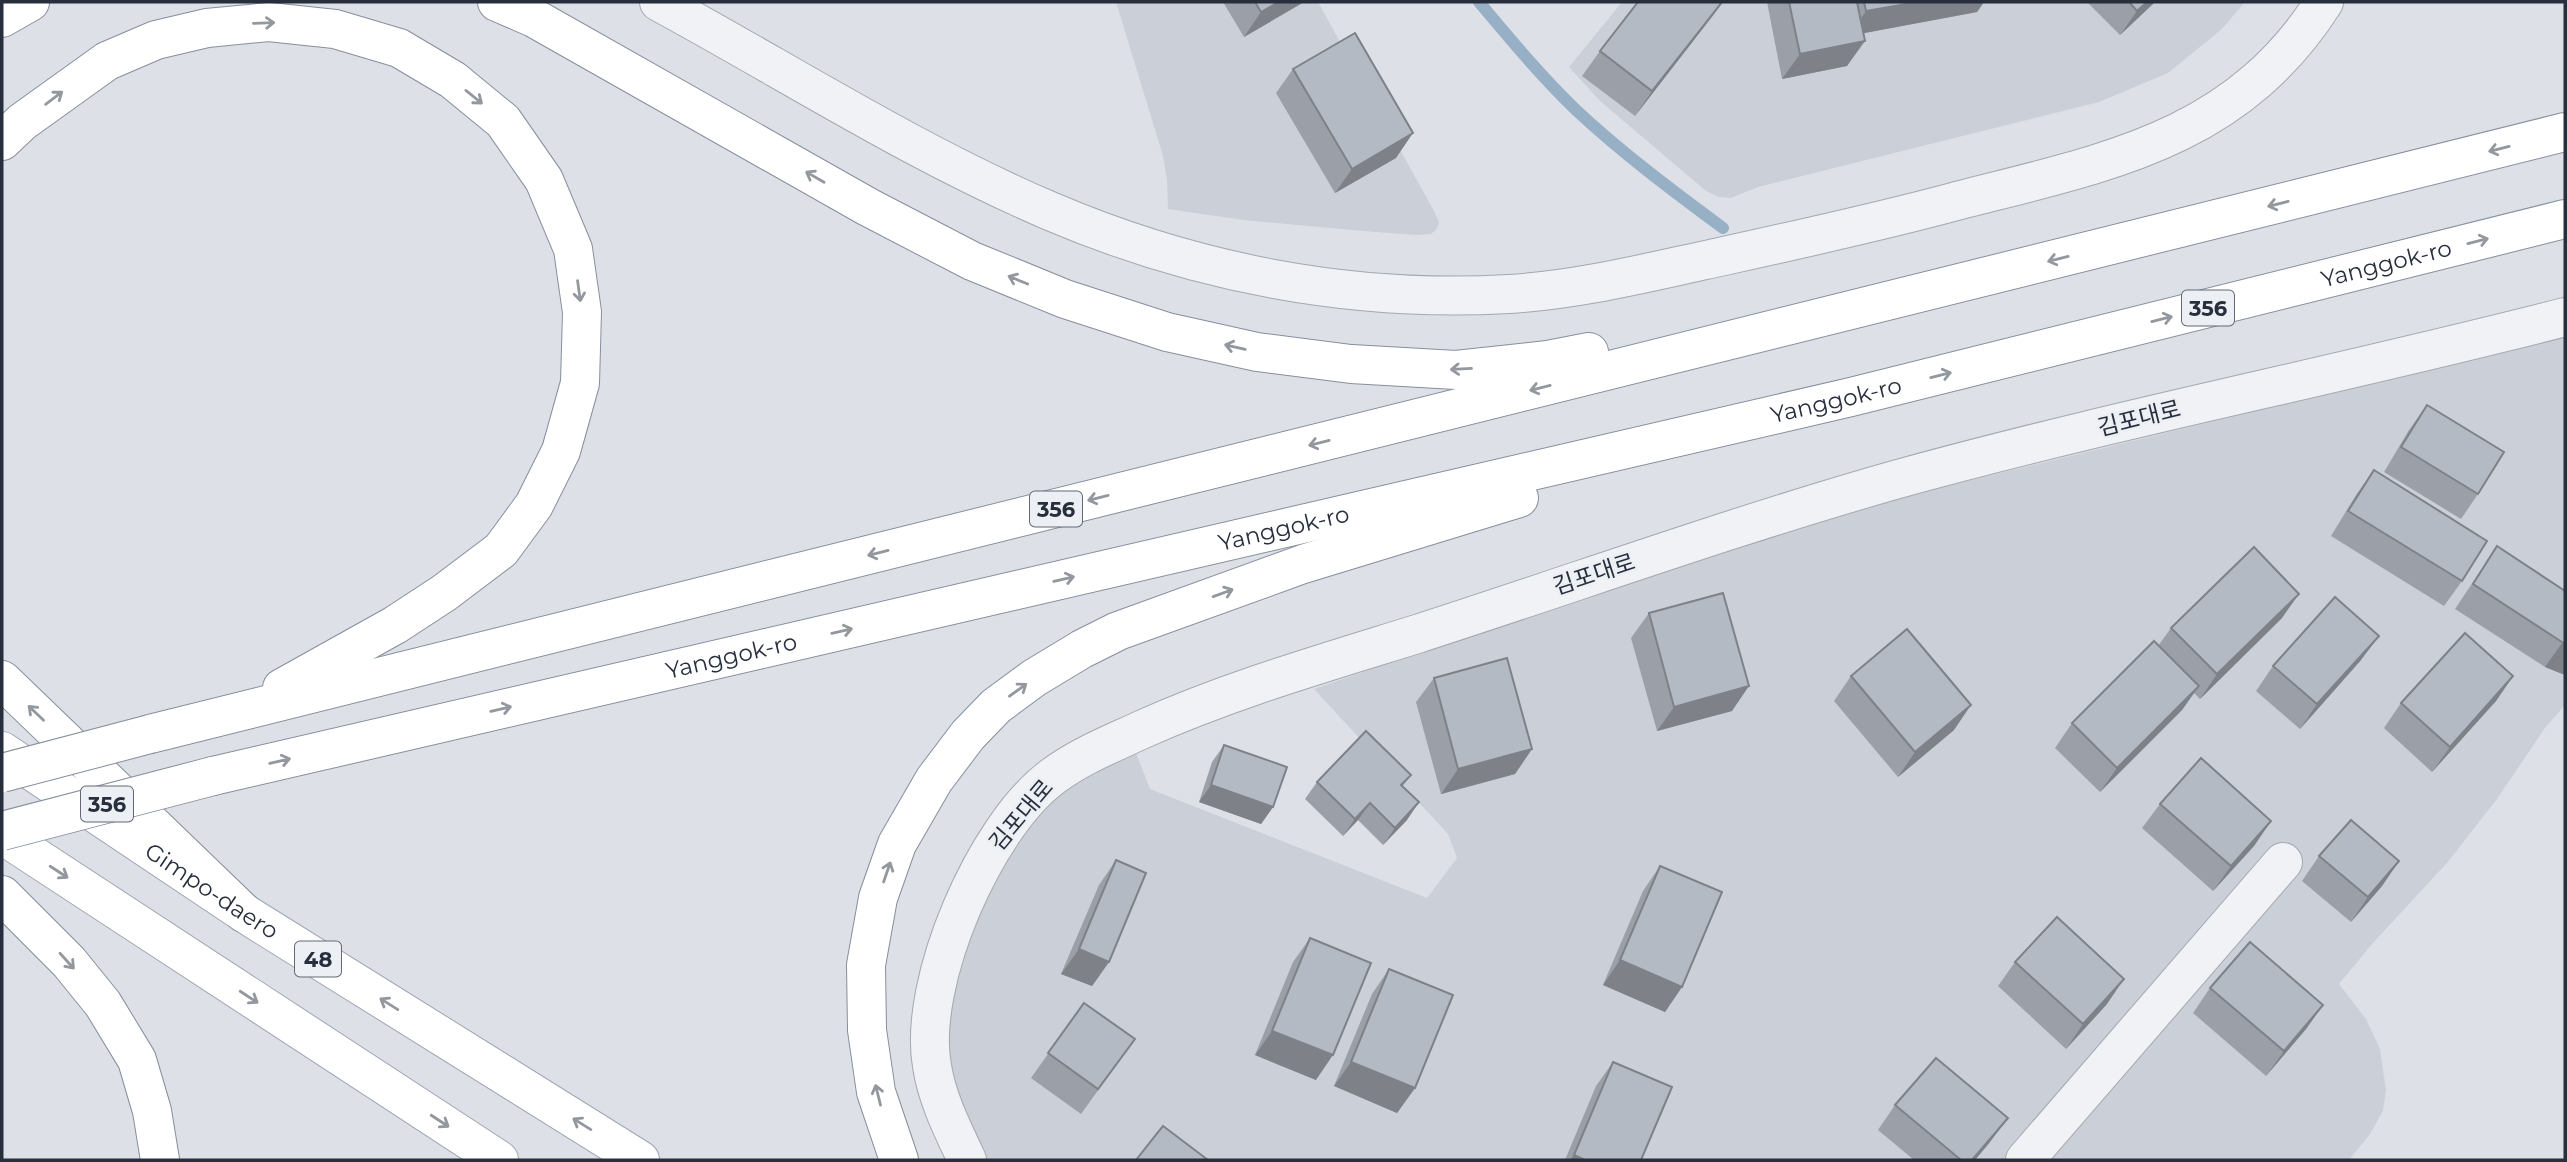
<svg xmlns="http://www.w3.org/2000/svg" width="2567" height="1162" viewBox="0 0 2567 1162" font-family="Montserrat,'Noto Sans KR',sans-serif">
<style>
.built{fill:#cbd0d8}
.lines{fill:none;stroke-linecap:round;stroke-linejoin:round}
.stream{stroke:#98b0c6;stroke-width:12}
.minor-casing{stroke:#a3a8b1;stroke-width:40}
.major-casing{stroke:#9da6b2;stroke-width:40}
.highway-casing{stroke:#858f9d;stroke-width:40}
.minor{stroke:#f0f2f5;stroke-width:38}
.major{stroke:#fff;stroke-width:38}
.highway{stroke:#fff;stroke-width:38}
.highway-bridge-casing{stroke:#858f9d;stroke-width:40;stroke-linecap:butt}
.highway-bridge{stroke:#fff;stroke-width:38}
.wall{fill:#9ba0a8}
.shaded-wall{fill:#7e8288}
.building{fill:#b4bac3;stroke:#7e8288;stroke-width:2}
.oneway{stroke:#93979e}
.labels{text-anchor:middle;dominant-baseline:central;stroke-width:5;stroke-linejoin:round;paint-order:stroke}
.shield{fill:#ecf0f4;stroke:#626974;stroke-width:2}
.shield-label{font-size:21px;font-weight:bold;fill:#272f3d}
.street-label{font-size:23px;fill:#272f3d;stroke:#ecf0f4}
</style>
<rect width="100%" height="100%" fill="#dde1e7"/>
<g class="built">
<path d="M1116,2h202l115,207 6,13 -2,7 -6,5 -15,1 -53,-4 -120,-11 -75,-11 -1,-29 -4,-24z"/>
<path d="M1622,2h623l-23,27 -54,44 -69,29 -341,85 -27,11 -12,-1 -13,-6 -106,-90 -31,-34z"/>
<path d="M2565,336v369l-20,23 -48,71 -50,64 -75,81 -33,40 27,35 14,30 6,41 -3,21 -13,23 -21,26h-1363l-24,-45 -16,-71 6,-42 17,-59 20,-52 23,-42 37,-48 31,-26 55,-25 15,39 277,109 30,-40 -9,-24 -134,-145 472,-164z"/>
</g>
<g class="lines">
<path class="stream" d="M1479,2c31,37 62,74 97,108 46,43 97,81 147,118"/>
<defs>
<g id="minor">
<path d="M659,2c129,70 255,151 391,209 145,62 301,92 459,83 67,-4 132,-20 197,-34 82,-18 165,-36 247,-58 149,-39 281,-59 371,-200"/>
<path d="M967,1160c-14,-30 -30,-61 -35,-94 -15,-83 53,-239 120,-289 26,-20 59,-33 89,-47 89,-40 183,-67 276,-96 161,-52 319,-109 481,-155 221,-61 446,-105 667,-162"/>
<path d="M2025,1160l258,-298"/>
</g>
<g id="major">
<path id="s1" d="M2,751l242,162 396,247"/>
<path d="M2,835l497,325"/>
</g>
<g id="highway">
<path d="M497,2l37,16 334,189 104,54 93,38 102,33 90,20 94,12 105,6 92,-10 41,-8"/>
<path d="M2,18l28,-16"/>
<path d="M2,141l20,-19 85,-61 49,-21 51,-12 62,-6 66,7 64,19 54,32 50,41 41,59 29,69 9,63 -2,71 -19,68 -27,54 -33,45 -57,43 -49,32 -113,63"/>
<path d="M2,680l242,233"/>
<path d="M150,734l2415,-602"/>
<path id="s2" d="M213,776l1638,-379 714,-178"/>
<path d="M2,895l67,67 34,42 34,56 15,51 8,49"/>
<path d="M899,1160l-23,-68 -9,-62 -1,-65 12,-67 19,-54 37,-64 34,-45 28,-29 38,-28 48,-29 36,-18 185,-67 216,-66"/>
</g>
</defs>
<use href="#minor" class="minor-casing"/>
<use href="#major" class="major-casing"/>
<use href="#highway" class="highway-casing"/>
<use href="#minor" class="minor"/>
<use href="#major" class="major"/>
<use href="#highway" class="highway"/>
<defs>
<g id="highway-bridge">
<path d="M2,773l148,-39"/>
<path d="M2,831l211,-55"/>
</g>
</defs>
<use href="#highway-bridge" class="highway-bridge-casing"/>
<use href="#highway-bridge" class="highway-bridge"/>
</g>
<g class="wall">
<path d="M1223,2h81l-60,35z"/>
<path d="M1767,2h217l-7,10 -114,21 -16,33 -65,13z"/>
<path d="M2087,2h68l-35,33z"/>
<path d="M1714,14l-79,102 -53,-40 18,-25z"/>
<path d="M1293,69l103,89 -61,35 -59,-100z"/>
<path d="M2427,405l51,89 -17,25 -77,-47 25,-42z"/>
<path d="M2374,470l88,111 -18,25 -113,-70 25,-41z"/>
<path d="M2497,546l68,45v84l-20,-8 -90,-58z"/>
<path d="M1649,613l83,98 -75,20 -26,-93z"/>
<path d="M2282,618l-82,81 -6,-6 -12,17 -82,82 -45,-44 17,-25 86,-77 13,-18z"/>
<path d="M2361,660l-61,69 -44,-38 17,-25z"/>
<path d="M1851,676l103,54 -56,47 -64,-76z"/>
<path d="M2513,676l-17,25 -64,71 -48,-44 17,-25z"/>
<path d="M1434,678l98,71 -17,25 -74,20 -25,-92z"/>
<path d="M1224,745l49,62 -12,17 -62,-22 13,-40z"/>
<path d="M1411,775l-9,12 5,33 -24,25 -25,-25 -15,16 -38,-37 12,-17z"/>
<path d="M2160,804l111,17 -17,25 -41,45 -71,-63z"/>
<path d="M2319,856l80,5 -17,25 -31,36 -49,-41z"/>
<path d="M1116,860l-7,102 -17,24 -31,-12 38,-89z"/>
<path d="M1660,866l22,121 -17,25 -62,-27 40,-94z"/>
<path d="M1310,938l6,142 -61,-25 38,-93z"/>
<path d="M2015,962l92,42 -41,45 -68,-63z"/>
<path d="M1389,969l26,119 -18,25 -63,-27 38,-92z"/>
<path d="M2210,988l113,17 -17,24 -40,47 -73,-63z"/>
<path d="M1084,1003l51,36 -54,75 -50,-36z"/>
<path d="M1613,1062l28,98h-76l31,-74z"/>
<path d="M1895,1105l95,37 -15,18h-61l-36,-30z"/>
</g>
<g class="shaded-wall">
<path d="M1279,2h25l-60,35 17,-25z"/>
<path d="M1722,2h1l-9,12 -79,102 17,-25z"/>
<path d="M1918,2h66l-7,10 -128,24 17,-25z"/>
<path d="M2147,2h8l-35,33 17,-24z"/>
<path d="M1865,41l-18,25 -65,13 18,-25z"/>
<path d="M1413,133l-17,25 -61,35 17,-24z"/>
<path d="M2299,594l-17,24 -82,81 17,-25z"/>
<path d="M2379,636l-18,24 -61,69 17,-25z"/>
<path d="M2562,643l3,1v31l-20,-8z"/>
<path d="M2513,676l-17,25 -64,71 18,-25z"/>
<path d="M1749,686l-17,25 -75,20 17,-24z"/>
<path d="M2199,686l-17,24 -82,82 17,-24z"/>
<path d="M1971,705l-17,25 -56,47 17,-25z"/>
<path d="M1532,749l-17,25 -74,20 17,-25z"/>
<path d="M1211,785l62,22 -12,17 -62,-22z"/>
<path d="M1419,802l-12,18 -24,25 12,-17z"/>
<path d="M1370,803l-12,17 -15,16 12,-17z"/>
<path d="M2271,821l-17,25 -41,45 18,-25z"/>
<path d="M2399,861l-17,25 -31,36 17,-25z"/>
<path d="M1079,949l30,13 -17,24 -31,-12z"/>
<path d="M1620,960l62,27 -17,25 -62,-27z"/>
<path d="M2124,979l-17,25 -41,45 17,-25z"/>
<path d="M2323,1005l-17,24 -40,47 18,-25z"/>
<path d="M1272,1031l61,24 -17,25 -61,-25z"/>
<path d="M1351,1062l64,26 -18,25 -63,-27z"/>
<path d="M2008,1118l-18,24 -15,18h-3z"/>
<path d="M1574,1155l11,5h-15z"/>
</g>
<g class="building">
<path d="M1255,2h24l-18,10z"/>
<path d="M1638,2h84l-70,89 -52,-40z"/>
<path d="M1789,2h68l8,39 -65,13z"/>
<path d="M1864,2h54l-52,9z"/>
<path d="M2129,2h18l-10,9z"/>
<path d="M1355,33l58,100 -61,36 -59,-100z"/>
<path d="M2427,405l77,47 -26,42 -77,-47z"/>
<path d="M2374,470l113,71 -25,40 -114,-70z"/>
<path d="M2497,546l68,45v53l-92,-60z"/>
<path d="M2254,547l45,47 -82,80 -46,-46z"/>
<path d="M1723,593l26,93 -75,21 -25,-94z"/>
<path d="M2335,597l44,39 -62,68 -44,-38z"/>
<path d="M1907,629l64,76 -56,47 -64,-76z"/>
<path d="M2465,633l48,43 -63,71 -49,-44z"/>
<path d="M2154,641l45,45 -82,82 -45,-45z"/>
<path d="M1507,658l25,91 -74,20 -24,-91z"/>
<path d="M1366,731l45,44 -10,10 18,17 -24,26 -25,-25 -15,16 -38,-37z"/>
<path d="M1224,745l63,22 -14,40 -62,-22z"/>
<path d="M2201,758l70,63 -40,45 -71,-62z"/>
<path d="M2351,820l48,41 -31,36 -49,-41z"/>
<path d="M1116,860l30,13 -37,89 -30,-13z"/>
<path d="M1660,866l62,26 -40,95 -62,-27z"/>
<path d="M2057,917l67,62 -41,45 -68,-62z"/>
<path d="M1310,938l61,25 -38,92 -61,-24z"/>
<path d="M2250,942l73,63 -39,46 -74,-63z"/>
<path d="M1389,969l64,26 -38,93 -64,-26z"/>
<path d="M1084,1003l51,36 -37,50 -50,-36z"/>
<path d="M1936,1058l72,60 -36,42h-11l-66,-55z"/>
<path d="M1613,1062l59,25 -31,73h-56l-11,-5z"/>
<path d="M1163,1126l45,34h-72z"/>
</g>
<defs><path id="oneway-shaft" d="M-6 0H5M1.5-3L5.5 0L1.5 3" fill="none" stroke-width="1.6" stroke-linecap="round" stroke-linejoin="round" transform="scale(1.75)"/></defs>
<g class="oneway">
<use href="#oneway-shaft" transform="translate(264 23) rotate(-2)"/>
<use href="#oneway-shaft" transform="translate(474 97) rotate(39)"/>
<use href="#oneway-shaft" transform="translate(54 98) rotate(-37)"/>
<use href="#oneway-shaft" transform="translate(2499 149) rotate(166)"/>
<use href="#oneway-shaft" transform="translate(815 177) rotate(-150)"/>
<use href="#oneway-shaft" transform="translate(2278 204) rotate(166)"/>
<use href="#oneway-shaft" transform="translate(2478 241) rotate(-14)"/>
<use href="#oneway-shaft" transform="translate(2058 259) rotate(166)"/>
<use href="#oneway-shaft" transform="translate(1018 280) rotate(-158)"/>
<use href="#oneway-shaft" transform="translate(579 291) rotate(82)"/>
<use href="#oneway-shaft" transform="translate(2162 319) rotate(-14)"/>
<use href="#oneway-shaft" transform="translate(1235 347) rotate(-167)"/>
<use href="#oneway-shaft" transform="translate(1461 369) rotate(177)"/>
<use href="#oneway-shaft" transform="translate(1941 375) rotate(-14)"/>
<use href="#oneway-shaft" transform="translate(1540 388) rotate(166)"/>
<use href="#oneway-shaft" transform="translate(1319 443) rotate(166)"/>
<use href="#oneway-shaft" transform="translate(1098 498) rotate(166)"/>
<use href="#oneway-shaft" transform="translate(878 553) rotate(166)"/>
<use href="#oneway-shaft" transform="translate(1064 579) rotate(-13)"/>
<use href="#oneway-shaft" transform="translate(1223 593) rotate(-20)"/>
<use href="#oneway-shaft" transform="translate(842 631) rotate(-13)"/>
<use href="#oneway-shaft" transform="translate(1018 690) rotate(-36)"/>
<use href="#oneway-shaft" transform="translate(501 709) rotate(-13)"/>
<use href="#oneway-shaft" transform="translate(36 713) rotate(-136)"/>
<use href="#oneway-shaft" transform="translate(280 761) rotate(-13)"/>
<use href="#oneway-shaft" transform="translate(59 872) rotate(33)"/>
<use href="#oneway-shaft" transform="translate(887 872) rotate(-71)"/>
<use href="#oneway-shaft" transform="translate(67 961) rotate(48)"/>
<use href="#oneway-shaft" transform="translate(249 997) rotate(33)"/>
<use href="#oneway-shaft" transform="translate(389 1004) rotate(-148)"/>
<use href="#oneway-shaft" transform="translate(878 1095) rotate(-104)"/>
<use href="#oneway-shaft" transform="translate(440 1121) rotate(33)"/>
<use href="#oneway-shaft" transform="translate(582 1124) rotate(-148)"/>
</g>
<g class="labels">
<g class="shield">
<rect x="2182" y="290.5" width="52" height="35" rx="5"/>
<rect x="1030" y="491.5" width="52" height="35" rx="5"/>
<rect x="81" y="786.5" width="52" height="35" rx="5"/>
<rect x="295" y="941.5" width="46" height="35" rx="5"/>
</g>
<g class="shield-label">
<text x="2208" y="308">356</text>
<text x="1056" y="509">356</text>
<text x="107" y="804">356</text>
<text x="318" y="959">48</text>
</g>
<g class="street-label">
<text stroke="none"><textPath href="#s2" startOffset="2233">Yanggok-ro</textPath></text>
<text stroke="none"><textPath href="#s2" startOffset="1666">Yanggok-ro</textPath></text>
<text transform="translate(2139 418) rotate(-14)">김포대로</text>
<text stroke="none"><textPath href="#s2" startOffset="1099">Yanggok-ro</textPath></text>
<text transform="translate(1594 574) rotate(-18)">김포대로</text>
<text stroke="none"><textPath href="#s2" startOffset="532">Yanggok-ro</textPath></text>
<text transform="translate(1021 815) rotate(-50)">김포대로</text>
<text stroke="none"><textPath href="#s1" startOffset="252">Gimpo-daero</textPath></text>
</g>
</g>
<rect width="2567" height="1162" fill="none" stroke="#272f3d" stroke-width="7"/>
</svg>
